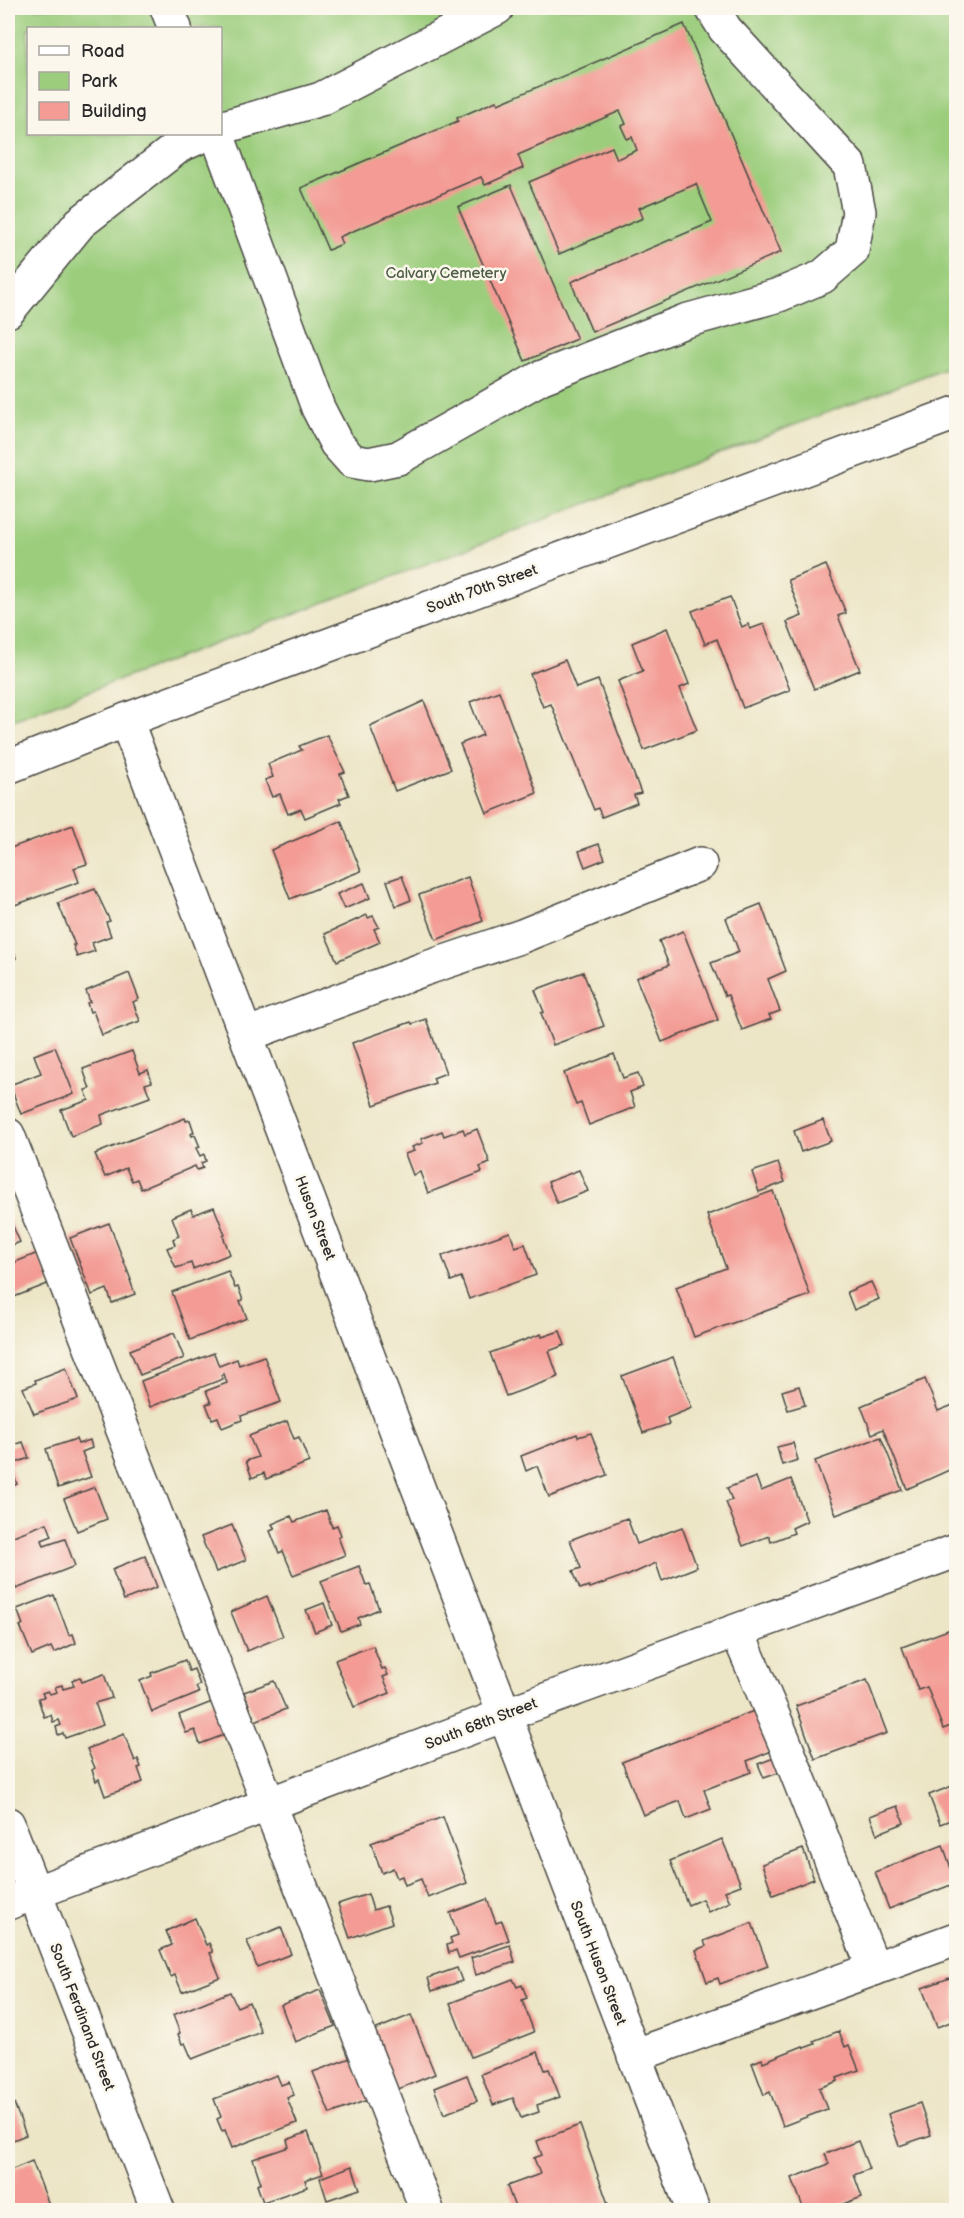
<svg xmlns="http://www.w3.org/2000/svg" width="964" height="2218" viewBox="0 0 964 2218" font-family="'Balsamiq Sans',sans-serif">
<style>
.green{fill:#9bcd7d;stroke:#637c54;stroke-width:1.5;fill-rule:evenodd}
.building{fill:#f39b94}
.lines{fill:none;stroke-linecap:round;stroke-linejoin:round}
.minor-casing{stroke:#484742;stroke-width:36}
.minor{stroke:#fff;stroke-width:33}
.labels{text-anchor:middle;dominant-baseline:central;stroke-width:5;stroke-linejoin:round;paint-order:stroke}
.park-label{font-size:15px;fill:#4d5c44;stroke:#fbf7ec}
.street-label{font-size:15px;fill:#2b2b2b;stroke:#fbf7ec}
</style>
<rect width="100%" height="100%" fill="#fbf7ec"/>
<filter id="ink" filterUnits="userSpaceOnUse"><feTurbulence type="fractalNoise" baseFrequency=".0167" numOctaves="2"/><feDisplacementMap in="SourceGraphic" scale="12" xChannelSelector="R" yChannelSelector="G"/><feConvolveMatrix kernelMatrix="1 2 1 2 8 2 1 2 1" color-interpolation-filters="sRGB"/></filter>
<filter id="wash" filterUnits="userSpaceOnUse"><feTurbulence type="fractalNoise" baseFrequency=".008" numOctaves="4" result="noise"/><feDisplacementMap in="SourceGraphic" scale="24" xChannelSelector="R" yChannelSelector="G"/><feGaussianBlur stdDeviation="1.35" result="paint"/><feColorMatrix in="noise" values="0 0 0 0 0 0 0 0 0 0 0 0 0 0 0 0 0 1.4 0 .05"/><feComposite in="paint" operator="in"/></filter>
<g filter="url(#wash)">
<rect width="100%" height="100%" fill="#ece5c6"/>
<path class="green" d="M8,8h948v356l-948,358zM28,28h192v106h-192z"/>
<g id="blocks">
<g class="building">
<path d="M684,24l97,228 -189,80 -21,-50 141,-60 -16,-38 -57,24 4,10 -84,36 -30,-72 83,-35 5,12 20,-9 -5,-13 -5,2 -6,-13 5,-2 -6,-13 -102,44 5,13 -38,17 -4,-8 -142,60 3,7 -14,6 -27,-62 157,-67 -1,-3 39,-17 2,3z"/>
<path d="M511,185l66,154 -52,22 -67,-154z"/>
<path d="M826,565l20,48 -8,3 22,54 -46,19 -27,-67 15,-6 -14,-36z"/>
<path d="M730,597l12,30 6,-3 2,5 14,-5 26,66 -47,18 -26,-69 -12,5 -13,-33z"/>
<path d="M667,628l22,56 -9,4 17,42 -53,20 -26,-69 25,-10 -11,-28z"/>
<path d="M565,660l11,28 22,-8 43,113 -7,2 3,8 -35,14 -4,-9 -4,2 -43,-106 -8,3 -13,-33z"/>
<path d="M499,691l38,102 -50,20 -27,-69 23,-9 -13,-33z"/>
<path d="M424,701l27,68 -56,22 -25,-65z"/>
<path d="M327,735l18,37 -5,2 9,21 -10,4 2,4 -36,15 -4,-9 -13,5 -8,-20 -8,3 -7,-17 8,-3 -5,-13 34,-14 -3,-4z"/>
<path d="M341,821l20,50 -71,28 -19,-49z"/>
<path d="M73,825l14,39 -13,4 5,14 -67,24 -4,-11v-46z"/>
<path d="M599,844l6,15 -20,8 -6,-16z"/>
<path d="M402,876l9,24 -15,6 -9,-25z"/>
<path d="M468,877l15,44 -47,19 -17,-45z"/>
<path d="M364,883l6,15 -26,11 -7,-15z"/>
<path d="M95,889l15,32 -4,1 5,14 -19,7 3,8 -18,6 -4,-12h2l-17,-42z"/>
<path d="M761,904l25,67 -18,8 12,32 -11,4 2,4 -29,11 -14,-35 -3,1 -14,-33 28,-11 -13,-34z"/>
<path d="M367,915l1,3 5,-2 6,11 -5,2 6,13 -43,19 -12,-27z"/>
<path d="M683,931l35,89 -56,22 -26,-64 33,-13 -10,-24z"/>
<path d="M8,935l8,23 -8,3z"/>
<path d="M583,972l21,54 -51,19 -12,-32 3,-1 -9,-22z"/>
<path d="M129,973l10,26 -6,3 7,19 -38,14 -9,-24 -3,1 -3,-9 3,-1 -4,-11z"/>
<path d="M426,1019l20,54 -13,5 2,5 -61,22 -22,-62 59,-21 1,2z"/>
<path d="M55,1047l19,47 -53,20 -11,-29 31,-12 -7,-18z"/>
<path d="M132,1051l8,22 8,-3 4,12 -7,2 5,13 -49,18 2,9 -32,12 -10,-26 28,-10 -4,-10 5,-1 -7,-20z"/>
<path d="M614,1054l9,24 15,-5 5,14 -13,5 5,15 -46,18 -8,-22 -5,2 -12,-32z"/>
<path d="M185,1118l1,3 4,-1 4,12 -3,2 1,2 3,-1 5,12 -4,1 4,8 4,-2 2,7 -5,2 2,5 -6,2 -2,-4 -54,23 -4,-10 -5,2 -6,-13 -21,9 -10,-23z"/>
<path d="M823,1120l8,21 -30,11 -7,-21z"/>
<path d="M463,1129l2,5 12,-5 13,34 -10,4 2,5 -54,21 -8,-21 -7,3 -8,-21 9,-3 -2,-4 11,-4 -2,-4 21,-8 2,5z"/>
<path d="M778,1163l7,19 -26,10 -7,-20z"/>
<path d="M579,1170l9,21 -31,12 -9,-21z"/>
<path d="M773,1191l37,104 -116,42 -18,-50 50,-19 -19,-53z"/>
<path d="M214,1207l11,28 -2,1 7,18 -37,15 -2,-6 -15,5 -9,-20 8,-3 -2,-6 6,-3 -7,-19 19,-8 2,6z"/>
<path d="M9,1217l11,25 -12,5v-29z"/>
<path d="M109,1223l22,57h-1l5,14 -23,9 -5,-14 -15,6 -22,-57z"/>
<path d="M510,1232l5,15 10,-3 11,31 -67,24 -8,-22 -10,4 -9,-25z"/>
<path d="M38,1253l12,30 -36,14 -4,-9 -2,1v-24z"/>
<path d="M228,1271l7,17 3,-1 5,13 -3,1 7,17 -57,22 -18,-48z"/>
<path d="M871,1282l8,17 -25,11 -7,-18z"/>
<path d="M560,1331l5,14 -16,6 9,26 -52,19 -16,-43 51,-19 1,3z"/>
<path d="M174,1333l10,25 -44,17 -10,-25z"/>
<path d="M214,1353l5,13 18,-7 2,6 25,-9 17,46 -40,14 1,4 -20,8 -4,-11 -6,2 -6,-15 5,-1 -5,-12 21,-8 -3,-9 -3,2 2,3 -73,28 -9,-26z"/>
<path d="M673,1357l19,51 -25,10 2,6 -26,9 -21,-57z"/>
<path d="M66,1368l12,31 -44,15 -11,-26 13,-5 -1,-3z"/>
<path d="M925,1379l13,32 15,-6 3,8v54l-49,22 -24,-60 -11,5 -11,-28z"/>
<path d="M799,1386l6,19 -17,5 -6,-19z"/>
<path d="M287,1421l7,18 5,-2 10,25 -43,17 -2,-6 -12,5 -6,-17 12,-4 -9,-21z"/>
<path d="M591,1433l16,42 -58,22 -12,-31 -11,5 -5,-15 56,-22 1,3z"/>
<path d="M881,1437l21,53 -66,25 -21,-54z"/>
<path d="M76,1439l2,5 12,-4 2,8 -10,4 9,25 -33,11 -12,-39z"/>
<path d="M23,1442l6,16 -19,7 7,19 -9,4v-41z"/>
<path d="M793,1443l5,17 -16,5 -5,-18z"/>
<path d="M756,1477l5,14 30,-12 16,42 -15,7 2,5 -23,9 -2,-6 -26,10 -17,-44 6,-2 -5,-12z"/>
<path d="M95,1487l12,32 -30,12 -13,-32z"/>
<path d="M326,1510l6,17 5,-2 4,10 -3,2 7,18 -52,20 -10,-24 -4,2 -9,-22 5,-2 -3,-5 19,-8 3,6z"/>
<path d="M627,1518l10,26 45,-17 15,40 -35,14 -6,-18 -29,13 -1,-1 -36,13 -1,-2 -9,3 -7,-18 8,-3 -11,-28z"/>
<path d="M47,1523l5,13 -10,4 2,6 21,-7 10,27 -59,23 -8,-23v-28z"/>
<path d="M232,1525l14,35 -30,12 -15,-35z"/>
<path d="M145,1556l12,31 -33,13 -12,-31z"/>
<path d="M359,1566l7,19 4,-1 9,25 -21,9 2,6 -19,7 -20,-50z"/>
<path d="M54,1595l15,40 4,-1 3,9 -22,10 -3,-6 -19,8 -12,-29 3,-1 -6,-16z"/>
<path d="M267,1596l16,40 -36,15 -16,-39z"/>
<path d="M324,1603l8,22 -17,7 -9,-22z"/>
<path d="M956,1627v97l-13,5 -16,-42 -9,3 -16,-43z"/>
<path d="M373,1646l9,23 3,-1 3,7 -5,2 7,16 -36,14 -19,-47z"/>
<path d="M185,1660l4,11 5,-2 6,16 -4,2 3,6 -47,19 -12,-31 12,-5 -1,-3z"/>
<path d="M104,1674l8,24 -17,5 8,22 -38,13 -2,-5 -5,2 -2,-8 5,-2 -2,-5 -6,2 -2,-7 -7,2 -6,-19 6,-1 -2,-4 6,-2 2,3 7,-2 -2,-5 7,-2 1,4 11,-3 -2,-6 8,-3 2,5z"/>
<path d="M867,1680l20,53 -72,26 -19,-53z"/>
<path d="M274,1681l12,28 -31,12 -11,-29z"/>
<path d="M217,1700l12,33 -29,11 -5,-14 -9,3 -7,-18z"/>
<path d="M764,1707l15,41 -32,13 4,11 -47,18 7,19 -25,10 -6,-18 -37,14 -21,-53z"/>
<path d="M124,1734l11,27 3,-2 3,8 -3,1 5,14 -38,14 -6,-17 -3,2 -4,-11 3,-2 -8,-19z"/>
<path d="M779,1756l5,15 -20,7 -6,-14z"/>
<path d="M952,1786l4,13v19l-16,6 -11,-29z"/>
<path d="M898,1806l6,17 -27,11 -7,-18z"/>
<path d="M443,1817l24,66 -39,15 -7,-19 -16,6 -3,-9 -5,2 -4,-10 -11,5 -11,-30z"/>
<path d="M722,1839l19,46 -16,6 5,11 -22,10 -6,-13 -14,6 -18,-44z"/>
<path d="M943,1845l13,38 -67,26 -14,-37z"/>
<path d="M803,1849l11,30 -41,16 -11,-31z"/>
<path d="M368,1894l5,16 13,-4 6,17 -42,15 -12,-34z"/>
<path d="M487,1899l9,24 6,-2 7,19 -50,18 -3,-8 -7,3 -2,-8 5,-2 -2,-5 8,-3 -8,-22z"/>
<path d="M195,1918l11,27 3,-2 4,9 -3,1 10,24 -38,15 -7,-17 -4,2 -11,-27 12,-5 -6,-14z"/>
<path d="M752,1923l16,43 -48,18 -2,-6 -11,4 -11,-32 10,-4 -2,-5z"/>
<path d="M281,1927l10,27 -34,13 -10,-26z"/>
<path d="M510,1945l5,17 -39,13 -5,-17z"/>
<path d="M457,1968l5,13 -30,10 -4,-13z"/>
<path d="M955,1976l1,44 -19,7 -15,-39z"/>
<path d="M513,1979l4,8 5,-2 5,13 -5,2 12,32 -63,25 -21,-54z"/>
<path d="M320,1990l15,36 -40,16 -14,-37z"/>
<path d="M230,1992l7,15 12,-5 12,30 -69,27 -7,-16 -3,1 -4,-10 2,-1 -7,-18z"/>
<path d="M411,2015l24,59 -39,16 -24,-59z"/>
<path d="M839,2031l6,16 4,-2 10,25 -22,8 1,3 -19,7 8,21 -44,17 -13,-34 -6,3 -12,-32 10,-4 1,3 40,-16 1,2 11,-4 -2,-3z"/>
<path d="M538,2052l7,18 4,-1 11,28 -23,8 2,7 -18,6 -8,-20 -20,7 -12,-31z"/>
<path d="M353,2057l17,42 -40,15 -17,-42z"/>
<path d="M277,2075l4,10 8,-3 5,13 -7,3 10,25 -65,25 -7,-18 -3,1 -5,-12 4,-2 -7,-18z"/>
<path d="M467,2075l10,26 -33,13 -10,-26z"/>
<path d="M8,2087l18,48 -18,7z"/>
<path d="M920,2103l11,32 -32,11 -11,-32z"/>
<path d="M580,2125l28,79 -18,6h-74l-9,-24 33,-12 -6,-16 8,-3 -5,-14z"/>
<path d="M308,2132l15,42 -18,6 2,7 -44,15 -6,-17 4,-2 -8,-24 36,-12 -2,-7z"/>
<path d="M858,2141l11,28 -15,6 8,22 -35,13h-23l-12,-32 37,-14 -4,-10z"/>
<path d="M32,2161l19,49h-43v-39z"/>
<path d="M352,2166l8,23 -33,11 -7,-22z"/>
</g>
</g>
</g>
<g filter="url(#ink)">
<use href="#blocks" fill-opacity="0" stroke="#484742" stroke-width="1.5"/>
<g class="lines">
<defs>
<g id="minor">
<path d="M167,8l8,20"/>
<path d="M220,128l101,-29 176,-91"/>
<path d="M217,134l101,274 18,35 16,18 17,3 29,-6 142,-80 145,-57 94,-26 43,-18 30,-26 7,-39 -9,-46 -125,-137 -13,-21"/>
<path d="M8,311l72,-88 99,-77 27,-12"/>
<path d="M126,720l567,1490"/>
<path d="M8,767l118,-47 830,-307"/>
<path d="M246,1035l178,-66 98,-33 178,-72"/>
<path d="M8,1135l419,1075"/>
<path d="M737,1631l47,110 90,228"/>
<path d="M8,1824l150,386"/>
<path d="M8,1903l496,-188 452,-164"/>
<path d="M634,2056l322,-117"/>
</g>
</defs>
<use href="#minor" class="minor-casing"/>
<use href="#minor" class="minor"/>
</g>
</g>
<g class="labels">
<g class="park-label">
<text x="446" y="273">Calvary Cemetery</text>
</g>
<g class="street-label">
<text transform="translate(482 589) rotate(-20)">South 70th Street</text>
<text transform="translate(315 1218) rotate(69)">Huson Street</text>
<text transform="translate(481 1724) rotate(-21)">South 68th Street</text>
<text transform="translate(598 1963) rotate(69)">South Huson Street</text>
<text transform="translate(82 2017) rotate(69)">South Ferdinand Street</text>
</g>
</g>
<rect width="964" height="2218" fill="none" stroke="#fbf7ec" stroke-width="30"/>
<rect x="27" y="27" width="195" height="108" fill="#fbf7ec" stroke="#a8a59f" stroke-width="1.5"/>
<rect x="39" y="46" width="30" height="9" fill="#ffffff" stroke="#a8a59f" stroke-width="1.5"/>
<text x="81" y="57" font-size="18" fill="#2b2b2b">Road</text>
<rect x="39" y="72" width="30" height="18" fill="#9bcd7d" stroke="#a8a59f" stroke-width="1.5"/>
<text x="81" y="87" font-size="18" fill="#2b2b2b">Park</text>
<rect x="39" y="102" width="30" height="18" fill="#f39b94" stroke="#a8a59f" stroke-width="1.5"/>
<text x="81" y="117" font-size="18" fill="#2b2b2b">Building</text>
</svg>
